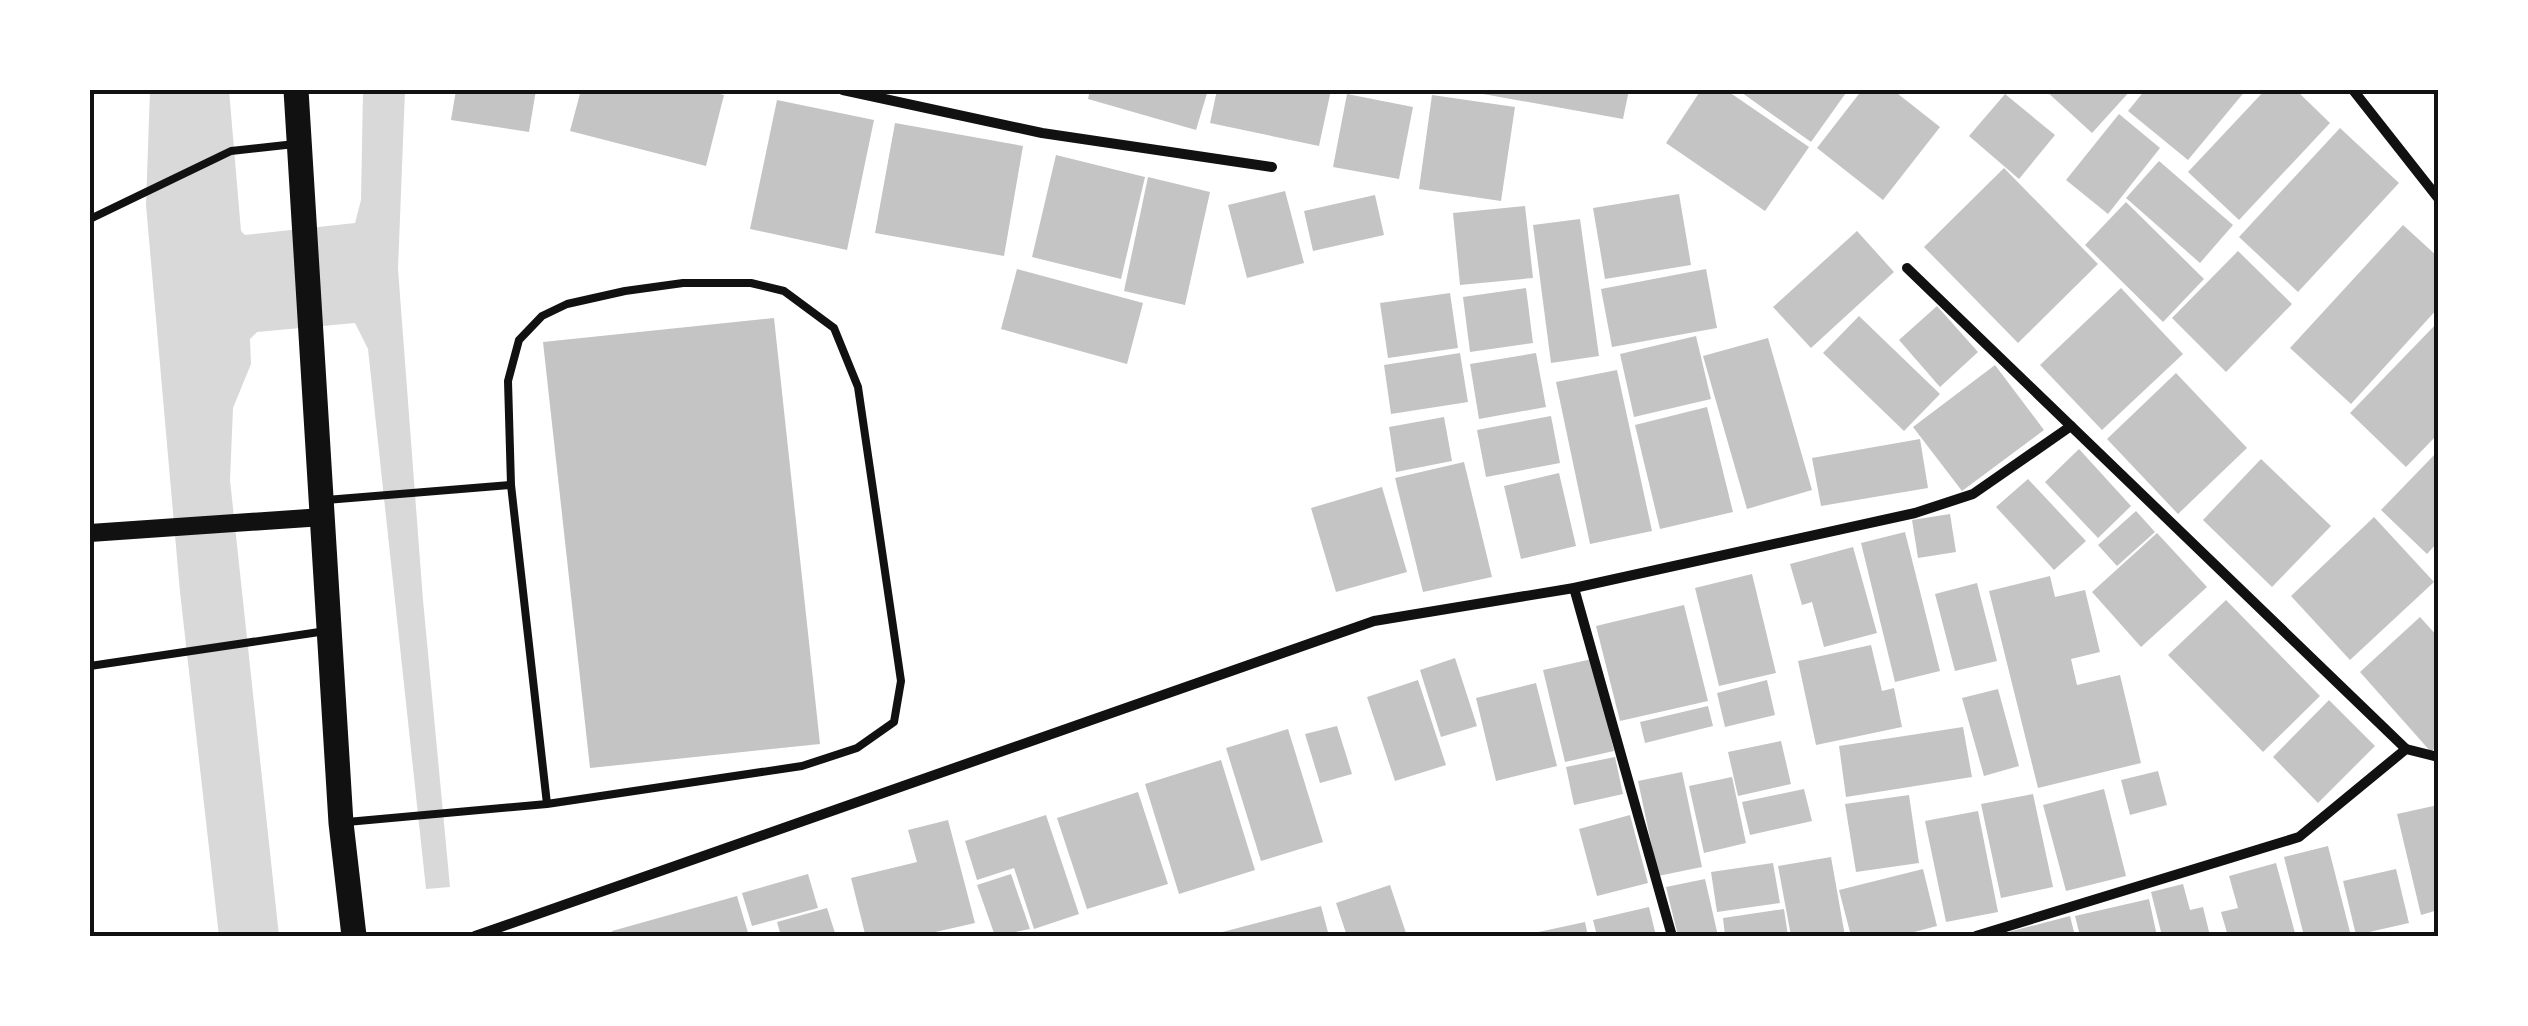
<svg xmlns="http://www.w3.org/2000/svg" width="2528" height="1026" viewBox="0 0 2528 1026" font-family="'Open Sans',sans-serif">
<style>
.water{fill:#d9d9d9}
.building{fill:#c4c4c4}
.lines{fill:none;stroke-linecap:round;stroke-linejoin:round}
.service{stroke:#111;stroke-width:8}
.minor{stroke:#111;stroke-width:10}
.tertiary{stroke:#111;stroke-width:18}
.primary{stroke:#111;stroke-width:25}
.neatline{fill:none;stroke:#111;stroke-width:4}
</style>
<rect width="100%" height="100%" fill="#fff"/>
<path class="water" d="M150,90h79l12,141 4,4 110,-12 6,-23 2,-110h42l-7,179 25,331 27,287 -24,2 -58,-540 -13,-26 -98,9 -7,7 1,25 -18,44 -3,72 49,456h-60l-39,-344 -34,-387z"/>
<g class="building">
<path d="M456,90h80l-7,42 -78,-12z"/>
<path d="M581,90h122l21,5 -18,71 -136,-35z"/>
<path d="M1090,90h118l-12,40 -108,-31z"/>
<path d="M1217,90h114l-12,56 -109,-23z"/>
<path d="M1484,90h145l-6,29 -140,-25z"/>
<path d="M1701,90h25l83,57 -44,64 -99,-68z"/>
<path d="M1738,90h110l-37,52z"/>
<path d="M1862,90h31l47,37 -57,73 -66,-52z"/>
<path d="M2045,90h86l-39,43z"/>
<path d="M2145,90h101l-58,70 -60,-49z"/>
<path d="M2265,90h31l34,33 -91,97 -51,-48z"/>
<path d="M1347,94l66,13 -14,72 -66,-12z"/>
<path d="M2005,94l50,41 -36,44 -50,-43z"/>
<path d="M1432,95l83,12 -14,94 -82,-12z"/>
<path d="M777,100l97,20 -27,130 -97,-21z"/>
<path d="M2119,114l41,34 -52,66 -42,-34z"/>
<path d="M895,123l128,23 -19,110 -129,-23z"/>
<path d="M2340,128l59,55 -101,109 -59,-55z"/>
<path d="M1056,155l89,22 -24,102 -89,-22z"/>
<path d="M2159,161l74,64 -33,38 -74,-65z"/>
<path d="M2004,168l94,96 -80,79 -94,-96z"/>
<path d="M1148,177l62,15 -25,113 -61,-14z"/>
<path d="M1285,191l19,72 -57,15 -19,-73z"/>
<path d="M1679,194l12,71 -86,14 -12,-71z"/>
<path d="M1375,195l9,40 -71,16 -9,-40z"/>
<path d="M2126,202l78,77 -41,43 -78,-77z"/>
<path d="M1525,206l8,72 -73,7 -7,-72z"/>
<path d="M1580,219l19,137 -48,7 -18,-138z"/>
<path d="M2403,225l35,32v51l-87,96 -61,-56z"/>
<path d="M1857,231l37,41 -83,76 -38,-41z"/>
<path d="M2238,251l54,53 -66,68 -54,-54z"/>
<path d="M1017,269l126,34 -16,61 -126,-35z"/>
<path d="M1706,269l11,59 -105,19 -11,-58z"/>
<path d="M1526,288l7,55 -63,9 -7,-55z"/>
<path d="M2121,288l62,66 -81,76 -62,-65z"/>
<path d="M1450,293l8,55 -70,10 -8,-55z"/>
<path d="M1937,306l41,46 -38,35 -41,-47z"/>
<path d="M1859,316l81,78 -36,37 -81,-78z"/>
<path d="M774,318l46,426 -230,24 -47,-426z"/>
<path d="M2438,322v112l-32,33 -56,-54z"/>
<path d="M1696,336l15,63 -77,18 -14,-63z"/>
<path d="M1768,338l44,152 -65,19 -44,-153z"/>
<path d="M1460,353l8,49 -77,12 -7,-49z"/>
<path d="M1536,353l10,54 -67,12 -9,-55z"/>
<path d="M1995,365l49,65 -82,61 -49,-64z"/>
<path d="M1617,370l35,161 -62,13 -34,-162z"/>
<path d="M2176,373l71,75 -69,66 -71,-75z"/>
<path d="M1707,407l26,105 -73,17 -25,-104z"/>
<path d="M1551,416l9,47 -74,14 -9,-47z"/>
<path d="M1444,417l8,44 -56,11 -7,-45z"/>
<path d="M1920,439l8,49 -107,18 -9,-48z"/>
<path d="M2079,449l52,57 -33,32 -53,-56z"/>
<path d="M2438,451v91l-11,12 -46,-44z"/>
<path d="M2261,459l70,67 -59,61 -69,-67z"/>
<path d="M1464,462l28,115 -69,15 -28,-114z"/>
<path d="M1559,473l17,73 -55,13 -17,-73z"/>
<path d="M2028,479l58,62 -32,29 -58,-63z"/>
<path d="M1382,487l25,85 -71,20 -25,-84z"/>
<path d="M2136,511l19,21 -38,34 -19,-21z"/>
<path d="M1950,514l6,38 -38,6 -6,-38z"/>
<path d="M2374,517l60,65 -84,78 -59,-64z"/>
<path d="M1905,532l35,139 -45,11 -34,-139z"/>
<path d="M2157,533l50,54 -66,60 -49,-55z"/>
<path d="M1853,547l24,86 -53,14 -12,-45 -10,3 -12,-41z"/>
<path d="M1752,574l24,99 -57,13 -24,-98z"/>
<path d="M2050,576l5,21 30,-7 15,62 -29,7 6,26 43,-10 21,88 -103,25 -49,-197z"/>
<path d="M1977,583l20,78 -42,10 -20,-77z"/>
<path d="M2226,600l94,96 -57,56 -95,-97z"/>
<path d="M1684,605l24,96 -88,20 -24,-95z"/>
<path d="M2420,617l18,20v108l-7,7 -71,-80z"/>
<path d="M1871,645l11,46 12,-3 8,39 -86,18 -18,-84z"/>
<path d="M1455,658l22,68 -36,11 -21,-67z"/>
<path d="M1592,659l22,92 -49,11 -22,-92z"/>
<path d="M1418,680l28,85 -51,16 -28,-84z"/>
<path d="M1767,680l8,35 -50,12 -8,-34z"/>
<path d="M1536,683l21,83 -61,15 -20,-83z"/>
<path d="M1998,689l21,77 -35,10 -22,-78z"/>
<path d="M2329,700l46,46 -57,57 -45,-46z"/>
<path d="M1708,706l5,20 -68,17 -5,-21z"/>
<path d="M1337,726l15,48 -32,9 -15,-49z"/>
<path d="M1963,727l9,50 -126,20 -7,-51z"/>
<path d="M1288,729l35,113 -62,19 -35,-113z"/>
<path d="M1781,741l10,43 -53,12 -10,-44z"/>
<path d="M1615,757l8,37 -49,11 -8,-38z"/>
<path d="M1221,760l34,110 -76,24 -34,-110z"/>
<path d="M2158,771l9,34 -37,10 -9,-35z"/>
<path d="M1682,772l20,95 -44,9 -20,-95z"/>
<path d="M1732,777l14,66 -42,10 -15,-67z"/>
<path d="M1804,789l8,32 -62,14 -8,-33z"/>
<path d="M2104,789l22,87 -60,15 -23,-86z"/>
<path d="M1138,792l30,92 -81,25 -30,-91z"/>
<path d="M2033,794l20,93 -52,11 -20,-94z"/>
<path d="M1909,795l10,68 -63,9 -11,-68z"/>
<path d="M2438,805v105l-17,5 -24,-101z"/>
<path d="M1978,811l20,101 -52,10 -21,-101z"/>
<path d="M1046,815l33,99 -45,15 -20,-61 -37,12 -12,-39z"/>
<path d="M1630,815l18,68 -51,13 -18,-67z"/>
<path d="M948,820l27,103 -44,10v3l-66,-2 -14,-56 66,-16 -9,-32z"/>
<path d="M2328,846l23,90h-47l-20,-79z"/>
<path d="M1831,857l14,79h-54l-13,-70z"/>
<path d="M1773,863l7,40 -63,9 -6,-40z"/>
<path d="M2276,863l19,70 -67,3 -7,-24 17,-4 -9,-32z"/>
<path d="M1923,869l14,57 -38,10h-48l-12,-46z"/>
<path d="M2396,869l13,54 -53,12 -13,-54z"/>
<path d="M808,874l10,34 -66,18 -10,-33z"/>
<path d="M1011,874l19,55 -35,7 -18,-51z"/>
<path d="M1705,879l13,57h-40l-12,-49z"/>
<path d="M2183,884l7,26 13,-3 7,29h-48l-11,-44z"/>
<path d="M1390,885l17,51h-60l-11,-33z"/>
<path d="M737,896l12,40h-135l-2,-5z"/>
<path d="M2149,899l8,37h-77l-5,-20z"/>
<path d="M1321,906l8,30h-118v-1z"/>
<path d="M1649,907l7,29h-59l-4,-16z"/>
<path d="M827,908l9,28h-55l-4,-14z"/>
<path d="M1784,909l4,27h-63l-2,-18z"/>
<path d="M2070,916l5,20h-78v-1z"/>
<path d="M1585,922l3,14h-59v-2z"/>
</g>
<g class="lines">
<g class="service">
<path d="M90,219l141,-68 64,-7"/>
<path d="M326,500l185,-15"/>
<path d="M90,666l236,-35"/>
<path d="M347,822l200,-18 255,-38 55,-18 37,-26 7,-41 -43,-294 -24,-59 -50,-37 -33,-8h-68l-58,8 -58,13 -25,12 -23,24 -11,41 3,104 36,319"/>
</g>
<g class="minor">
<path d="M843,90l199,43 230,34"/>
<path d="M2353,90l85,108"/>
<path d="M1907,268l499,481"/>
<path d="M1574,588l98,348"/>
<path d="M475,936l899,-315 200,-33 341,-75 58,-19 98,-68"/>
<path d="M1976,936l323,-99 107,-88 32,8"/>
</g>
<path class="tertiary" d="M90,533l233,-16"/>
<path class="primary" d="M296,90l45,733 13,113"/>
</g>
<rect width="2528" height="1026" fill="none" stroke="#ffffff" stroke-width="185"/>
<rect x="92" y="92" width="2344" height="842" class="neatline"/>
</svg>
